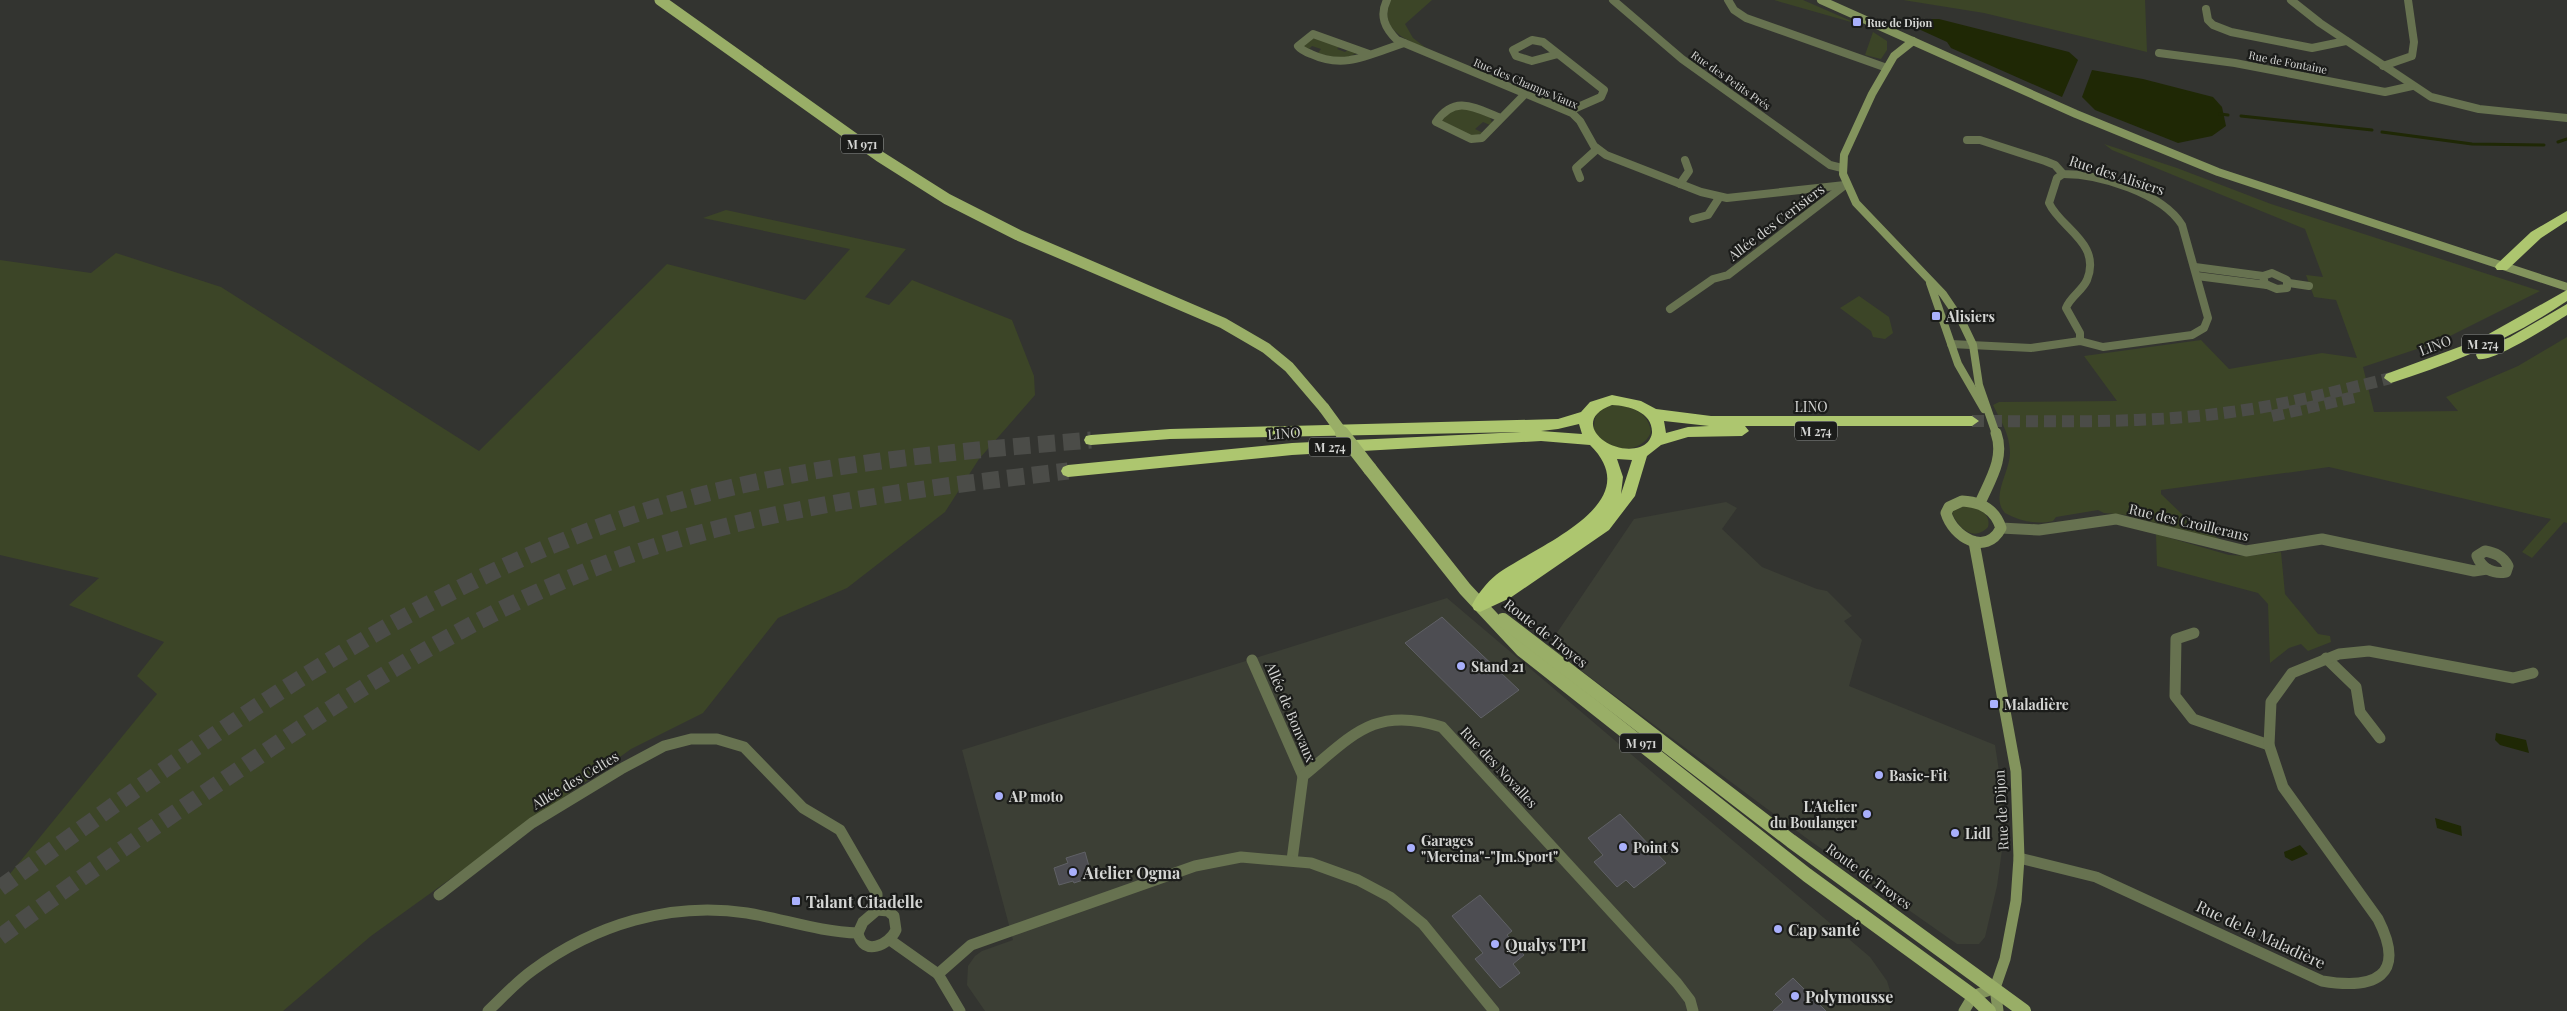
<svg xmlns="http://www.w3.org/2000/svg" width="2567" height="1011" viewBox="0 0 2567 1011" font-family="'Playfair Display',serif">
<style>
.built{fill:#3c3f35}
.green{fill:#3c4527}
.water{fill:#1f2805}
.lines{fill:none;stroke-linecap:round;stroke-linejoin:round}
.stream{stroke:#1f2805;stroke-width:3}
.building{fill:#4d4d52;stroke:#606166}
.highway-tunnel-far1{stroke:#4b4c48;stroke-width:12;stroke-dasharray:12 6;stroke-linecap:butt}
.highway-tunnel{stroke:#4b4c48;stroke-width:17;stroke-dasharray:17 8;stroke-linecap:butt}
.street-far1{stroke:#677250;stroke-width:8}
.street{stroke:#677250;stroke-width:11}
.secondary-far1{stroke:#83945d;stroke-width:8}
.secondary{stroke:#83945d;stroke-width:11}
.primary-far1{stroke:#99ae67;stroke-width:11}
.primary{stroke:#99ae67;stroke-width:14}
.highway{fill:#adc66f;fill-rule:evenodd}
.primary-bridge-far1{stroke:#99ae67;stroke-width:11}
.primary-bridge{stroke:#99ae67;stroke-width:14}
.poi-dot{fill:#a9b0fc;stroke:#1b1c1a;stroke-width:2}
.labels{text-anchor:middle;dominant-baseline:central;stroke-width:4.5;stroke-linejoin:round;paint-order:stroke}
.far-poi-label{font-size:11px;font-weight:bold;fill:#d4d5d3;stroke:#1b1c1a;text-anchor:start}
.far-street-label{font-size:11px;fill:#d4d5d3;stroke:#1b1c1a}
.shield{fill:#1b1c1a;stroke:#9c9e9c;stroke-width:1}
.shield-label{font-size:12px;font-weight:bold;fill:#d4d5d3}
.street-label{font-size:14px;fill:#d4d5d3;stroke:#1b1c1a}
.poi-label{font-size:14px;font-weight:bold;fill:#d4d5d3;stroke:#1b1c1a;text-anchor:start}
.near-poi-label{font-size:16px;font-weight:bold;fill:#d4d5d3;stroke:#1b1c1a;text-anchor:start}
.near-street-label{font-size:16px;fill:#d4d5d3;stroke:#1b1c1a}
</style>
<rect width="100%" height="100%" fill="#333430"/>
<g class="built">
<path d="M1726,502l11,6 -15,21 40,38 55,22 10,2 25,25 -8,5 18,19 -13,46 146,59 6,39 3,52 -7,50 -12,51 -6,7h-22l-148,-104 -261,-194 86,-127z"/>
<path d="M1447,598l423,359 17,24 4,13 -1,17h-905l-18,-26 1,-19 7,-10 7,-5 31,-11 -51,-190z"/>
</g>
<g class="green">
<path d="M1391,0h41l-27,24 8,14 13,10c-21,-8 -49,-20 -35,-48z"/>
<path d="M1774,0h29l55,24z"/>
<path d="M1903,0h242l2,52 -163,-39z"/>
<path d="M1873,32l14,9v9l-6,9 -16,-4z"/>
<path d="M1315,37l25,9 -3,3 8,3 4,-3 8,4 -16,7 -23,-7 3,-4 -9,-3 -4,4 -5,-4z"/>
<path d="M1462,107l28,10 2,6 -2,2 -7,-3 -8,7 8,4 -9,3 -31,-11 -1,-5 12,-12z"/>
<path d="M2104,144l73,24 94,36 269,87 -102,51 -75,25 11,45 84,-1 -12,-14 72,-31 49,-29v186l-3,-1 -32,36 -10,-6 29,-33 -222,-52 -168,23v4l27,26 35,21 -97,-26 -22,-2 -6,-3 -42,7 -3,4c-17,4 -33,0 -48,-8 -15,-16 5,-41 5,-60 0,-18 -9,-32 -17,-48l6,-3 118,-1 -33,-45 117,-16 28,29 93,-16 35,5 -21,-58 -22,-3 -8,-22 17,2 -18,-48 -193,-79z"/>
<path d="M726,210l180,39 -41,48 24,8 23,-25 100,40 22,56 1,19 -56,64 -34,53 -98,76 -69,30 -75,95 -72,36 -260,187 -88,75h-283v-125l157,-192 -20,-18 27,-34 -95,-37 30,-27 -99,-23v-295l91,13 25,-20 105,34 258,164 188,-187 138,36 45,-51 -147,-31z"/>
<path d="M1859,296l30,21 4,16 -8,6 -12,-2 -2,-6 -31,-23z"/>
<path d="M1614,405c18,1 35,8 37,27 -6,17 -31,22 -45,11 -5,-3 -9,-8 -12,-12 0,-16 3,-23 20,-26z"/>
<path d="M1973,506c9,5 18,10 15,21 -15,16 -30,0 -36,-14l5,-6z"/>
<path d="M2156,534l73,21 20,1 32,-4 4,42 33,40 12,2 1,6 -23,9 -7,-7 -12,4 -19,15 -2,-59 -10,-11 -101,-27z"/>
</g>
<g class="water">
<path d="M1925,19h14l130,33 9,8 -16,37 -111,-49 -4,-6 -35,-16z"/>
<path d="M2092,70l51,9 70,18 9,10 4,19 -14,10 -34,7 -83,-33 -13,-13z"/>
<path d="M2496,733l30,7 3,13 -29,-8 -5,-5z"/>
<path d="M2435,818l26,8 1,10 -25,-8z"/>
<path d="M2300,845l8,9 -16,7 -7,-4 -1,-5z"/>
</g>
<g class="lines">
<g class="stream">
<path d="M2220,114l8,1"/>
<path d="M2241,116l131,14"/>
<path d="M2382,132l90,12 72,1"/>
<path d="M2558,142l9,-3"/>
</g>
</g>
<g class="building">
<path d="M1442,617l77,73 -38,28 -76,-75z"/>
<path d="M1620,814l46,49 -32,25 -8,-8 -9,7 -23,-25 9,-7 -15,-17z"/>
<path d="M1085,852l7,25 -18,6 -1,-2 -14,4 -5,-17 14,-5 -2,-5z"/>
<path d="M1480,895l32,36 -5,4 17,20 -11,9 7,9 -20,15 -25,-29 8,-6 -31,-37z"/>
<path d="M1793,978l33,33h-53l10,-9 -8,-8z"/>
</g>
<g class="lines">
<g class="highway-tunnel-far1">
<path d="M2272,416l87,-20"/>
<path d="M1972,421c86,0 173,3 259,-9 54,-7 107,-21 160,-34"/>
</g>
<g class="highway-tunnel">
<path d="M0,888c198,-144 398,-294 633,-373 147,-49 304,-62 458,-75"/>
<path d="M0,937c77,-57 155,-111 234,-164 129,-88 258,-172 407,-222 138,-46 283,-63 427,-80"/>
</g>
<g class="street-far1">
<path d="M1387,0c-8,16 -2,28 10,40l175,73 8,8 14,25 12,9 95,37 26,6 118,-13"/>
<path d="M1613,0l69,59 148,106 12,3"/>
<path d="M1728,0l6,10 12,8 141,50"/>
<path d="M2291,0l29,23 111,74 48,12 88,9"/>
<path d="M2206,9l2,11 5,5 18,7 81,16 34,-7"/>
<path d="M2159,53l76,10 150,29 27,-6"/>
<path d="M1369,54l-56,-20 -15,12c3,4 8,6 13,8 34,16 59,0 93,-11"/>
<path d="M1558,54l-26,7 -16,-5 -3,-6 19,-10 11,2 61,48 -3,7 -32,14"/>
<path d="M2383,66l29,-10 2,-14 -6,-42"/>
<path d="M1501,118c-26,-10 -46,-24 -65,4l35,17 11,-1 44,-45"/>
<path d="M2063,174l-6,4 -8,25c11,25 53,40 38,77 -5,11 -17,17 -21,28l14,25v8"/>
<path d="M1580,178l-4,-10 21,-19"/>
<path d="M1680,184l9,-13 -4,-11"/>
<path d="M1693,219l15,-4 11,-17"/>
<path d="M2195,267l68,9"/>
<path d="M2272,273l15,7v8l-10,1 -12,-5 -2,-8z"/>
<path d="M2197,276l70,9"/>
<path d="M2289,283l20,3"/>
<path d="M1670,309l43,-30 15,-4 117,-90"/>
<path d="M1951,344l80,4 49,-7 23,6 89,-12 12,-7 4,-10 -26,-93c-20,-32 -82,-51 -119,-51l-8,-9 -10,-4 -65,-21h-13"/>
</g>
<g class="street">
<path d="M2001,528l38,2 77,-11 130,32 76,-12 152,32 13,-2"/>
<path d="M2485,551c10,2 18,5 23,15l-2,6c-13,2 -24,-3 -29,-16z"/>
<path d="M2194,633l-18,6 -1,57 18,23 76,26"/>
<path d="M2326,658l30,29 4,25 20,26"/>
<path d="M1252,660l51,116"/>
<path d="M2019,858l77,19 226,104c53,9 85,-5 56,-62l-95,-132 -14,-42 2,-43 21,-29 47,-19 30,-3 144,27 20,-5"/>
<path d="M1292,860l11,-84c49,-40 71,-71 139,-49l235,256 13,17 3,11"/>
<path d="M439,895l93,-72 89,-54 43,-23 27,-7h26l27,8 59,61 37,22 37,64v16"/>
<path d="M877,910l11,1 6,5 2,14c-7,15 -33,27 -38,3l5,-11z"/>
<path d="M890,940l48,34 22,37"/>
<path d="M938,974l33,-29 224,-79 46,-9 70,6 47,17 32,17 33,27 71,87"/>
<path d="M488,1011c15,-14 28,-29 45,-41 61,-45 138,-69 214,-57 37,6 72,19 111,20"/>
</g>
<g class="secondary-far1">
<path d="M1821,0l255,114 142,58 349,115"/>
<path d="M1913,41l-19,15 -22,38 -28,61 -1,19 13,29 87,91 19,28 11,23 6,40 17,49"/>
<path d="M1930,283l28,81 26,45"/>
</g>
<g class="secondary">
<path d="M1962,501c19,1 33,8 39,27 -15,29 -48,9 -55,-15l3,-6z"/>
<path d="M1980,503c10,-23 25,-45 16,-70"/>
<path d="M1974,542l42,229 3,87 -3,43 -11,58 -10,29 3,23"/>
<path d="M1964,1011l9,-15 22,-8"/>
</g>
<path class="primary-far1" d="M660,0l219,156 68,43 71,36 205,88 43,25 23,19 35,41"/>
<g class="primary">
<path d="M1370,469l95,120 57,61 285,225 166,121 16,15"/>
<path d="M1503,620l288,221 233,170"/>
</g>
<g class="highway">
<path d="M2567,211v10l-26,17 -34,32h-10l-2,-3 2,-3 34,-32z"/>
<path d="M2567,290v11c-54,37 -114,63 -176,82l-7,-5 2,-4 92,-34z"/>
<path d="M2567,304v11c-16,10 -74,48 -89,44l-2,-4 2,-4 32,-14z"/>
<path d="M1612,395l29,6 15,8 55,7h261l7,5 -7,5h-227l4,5 -7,5 -54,1 -27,8 -14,11 -12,40 -26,34 -99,68 -30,14 -6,-2 -2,-5c5,-10 15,-23 24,-30 38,-29 155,-70 94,-130l-49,-4 -249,14 -224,22 -5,-2 -2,-4 2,-4 5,-2 224,-22 229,-11 -351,7 -79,6 -5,-1 -2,-4 2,-4 5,-1 79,-6 388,-10 23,-7 9,-10zM1612,405c17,1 41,7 40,28 -1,7 -6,12 -12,14 -30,10 -72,-26 -28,-42zM1664,421l45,5 -21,1 -22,6zM1579,424l3,10 -41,-3 17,-2zM1617,459l15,1 -11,34 2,-17z"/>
</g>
<path class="primary-bridge-far1" d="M1324,408l19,26"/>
<path class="primary-bridge" d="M1342,433l28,36"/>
</g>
<g class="poi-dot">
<rect x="1852" y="17" width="10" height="10" rx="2.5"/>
<rect x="1931" y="311" width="10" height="10" rx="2.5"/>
<circle cx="1461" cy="666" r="5"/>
<rect x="1989" y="699" width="10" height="10" rx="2.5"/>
<circle cx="1879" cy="775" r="5"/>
<circle cx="999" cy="796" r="5"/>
<circle cx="1867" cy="814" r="5"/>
<circle cx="1955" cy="833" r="5"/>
<circle cx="1623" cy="847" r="5"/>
<circle cx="1411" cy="848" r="5"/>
<circle cx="1073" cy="872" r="5"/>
<rect x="791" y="896" width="10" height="10" rx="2.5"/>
<circle cx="1778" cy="929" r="5"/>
<circle cx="1495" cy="944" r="5"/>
<circle cx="1795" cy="996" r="5"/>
</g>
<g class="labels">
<g class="far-poi-label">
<text x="1867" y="22">Rue de Dijon</text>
</g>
<g class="far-street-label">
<text transform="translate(2288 62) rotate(11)">Rue de Fontaine</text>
<text transform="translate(1731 80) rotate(35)">Rue des Petits Prés</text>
<text transform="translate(1526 83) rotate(23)">Rue des Champs Viaux</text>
</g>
<g class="shield">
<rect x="841" y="134.5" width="42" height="19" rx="4"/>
<rect x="2462" y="334.5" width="42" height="19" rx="4"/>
<rect x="1795" y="421.5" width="42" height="19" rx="4"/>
<rect x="1309" y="437.5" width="42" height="19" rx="4"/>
<rect x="1620" y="733.5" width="42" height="19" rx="4"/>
</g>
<g class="shield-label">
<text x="862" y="144">M 971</text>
<text x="2483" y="344">M 274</text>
<text x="1816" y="431">M 274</text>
<text x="1330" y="447">M 274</text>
<text x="1641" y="743">M 971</text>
</g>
<g class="street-label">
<text transform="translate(2117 175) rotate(18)">Rue des Alisiers</text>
<text transform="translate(1776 222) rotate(-37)">Allée des Cerisiers</text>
<text transform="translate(2435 345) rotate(-21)">LINO</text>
<text x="1811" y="406">LINO</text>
<text transform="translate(1284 433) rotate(-4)">LINO</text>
<text transform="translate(2189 522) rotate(13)">Rue des Croillerans</text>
<text transform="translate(1546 633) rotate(38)">Route de Troyes</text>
<text transform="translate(1291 712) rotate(67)">Allée de Bonvaux</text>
<text transform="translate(1499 767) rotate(47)">Rue des Novalles</text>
<text transform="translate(575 780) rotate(-31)">Allée des Celtes</text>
<text transform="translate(2001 810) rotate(-93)">Rue de Dijon</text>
<text transform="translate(1869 876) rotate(36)">Route de Troyes</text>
</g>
<g class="poi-label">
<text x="1946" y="316">Alisiers</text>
<text x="1471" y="666">Stand 21</text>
<text x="2004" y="704">Maladière</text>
<text x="1889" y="775">Basic-Fit</text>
<text x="1009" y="796">AP moto</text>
<text x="1857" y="806" text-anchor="end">L'Atelier<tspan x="1857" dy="16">du Boulanger</tspan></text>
<text x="1965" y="833">Lidl</text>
<text x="1421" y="840">Garages<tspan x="1421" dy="16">"Mereina"-"Jm.Sport"</tspan></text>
<text x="1633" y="847">Point S</text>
</g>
<g class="near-poi-label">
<text x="1083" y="872">Atelier Ogma</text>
<text x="806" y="901">Talant Citadelle</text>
<text x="1788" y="929">Cap santé</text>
<text x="1505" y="944">Qualys TPI</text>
<text x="1805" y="996">Polymousse</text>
</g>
<g class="near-street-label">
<text transform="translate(2261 934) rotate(25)">Rue de la Maladière</text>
</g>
</g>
</svg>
